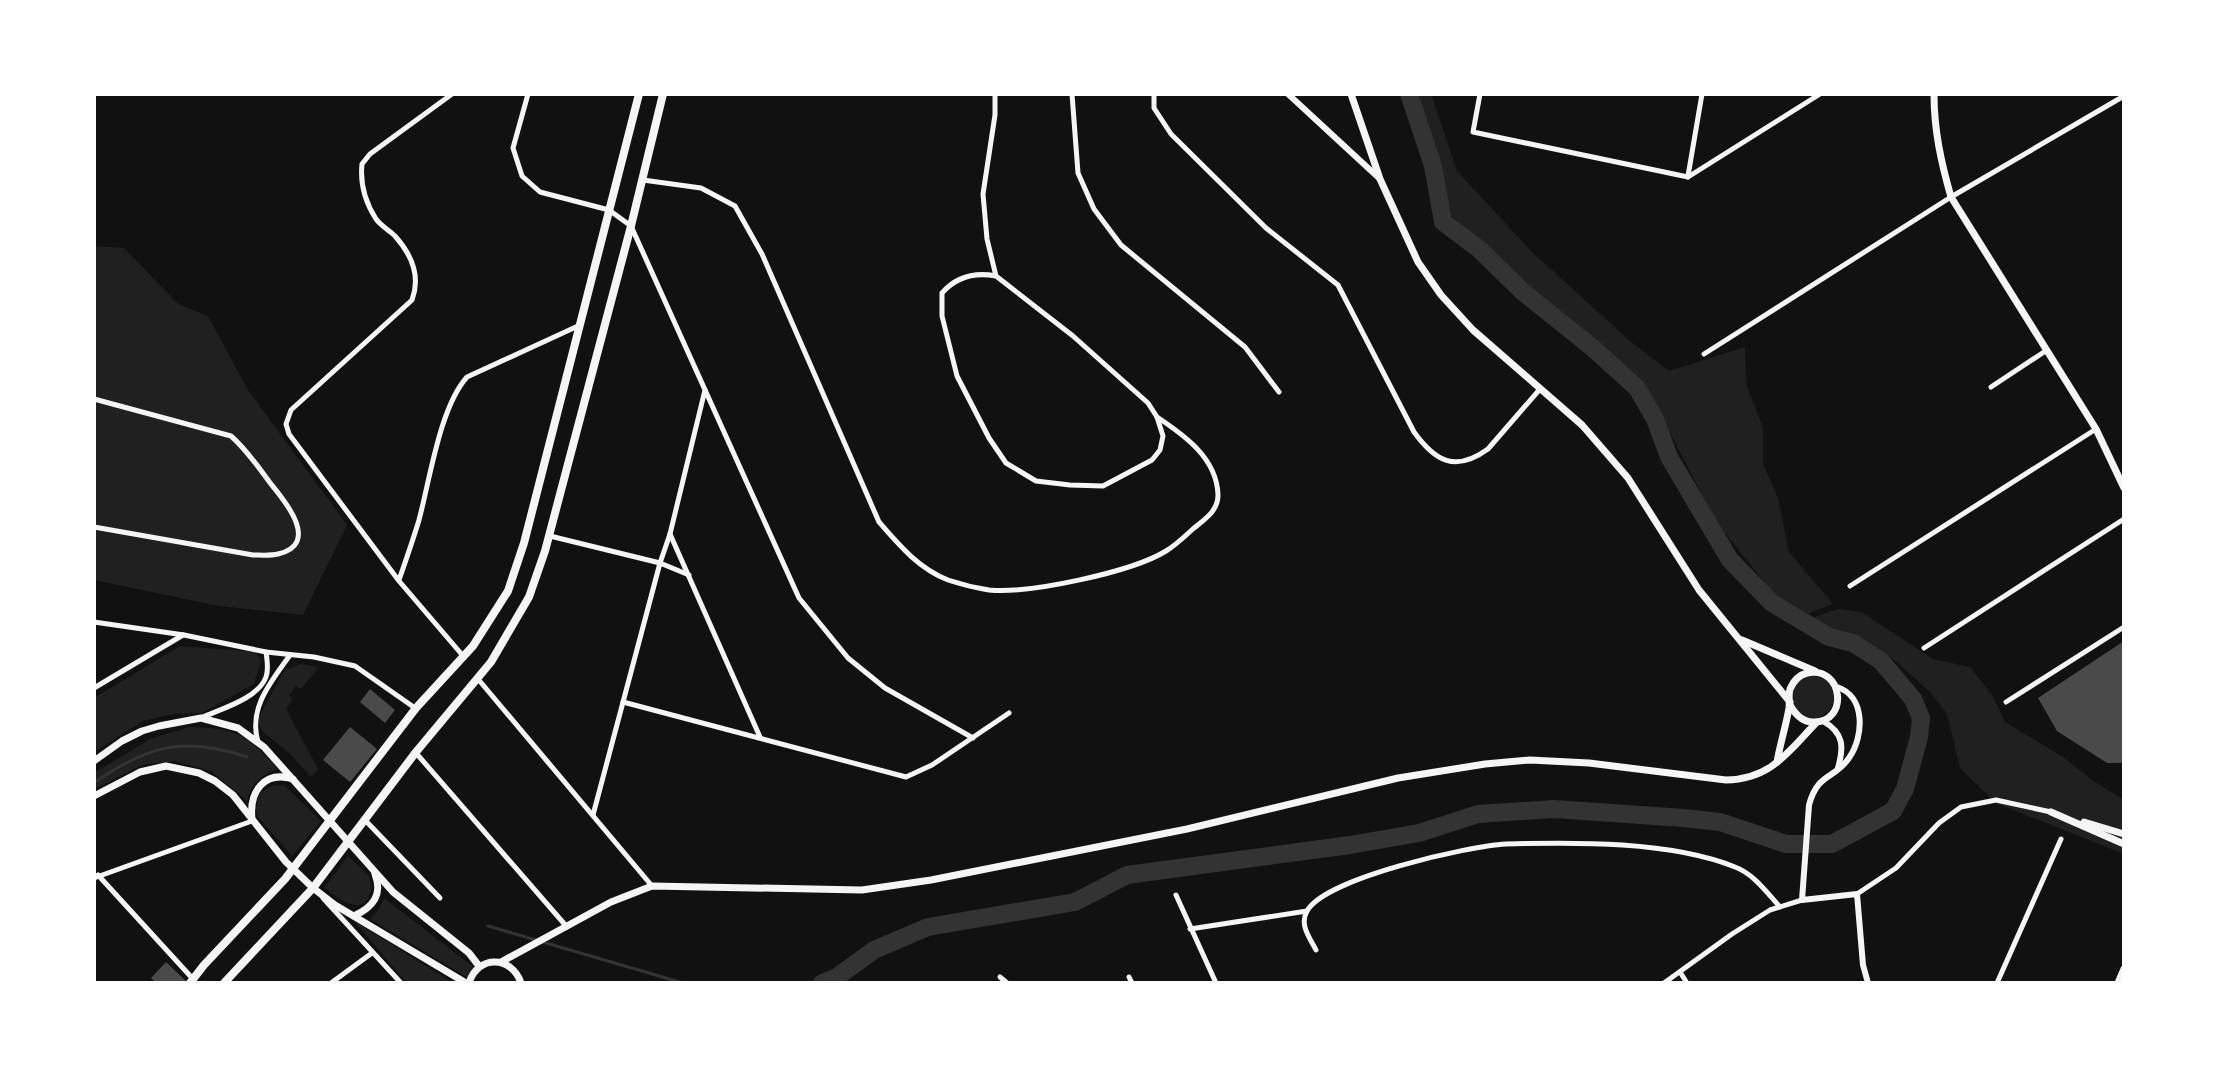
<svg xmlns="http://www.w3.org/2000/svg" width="2218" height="1077" viewBox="0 0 2218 1077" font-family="'PT Sans',sans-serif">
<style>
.green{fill:#202020}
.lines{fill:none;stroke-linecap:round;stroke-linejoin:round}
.stream{stroke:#333;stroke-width:3}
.river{stroke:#333;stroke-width:18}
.building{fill:#4a4a4a}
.minor{stroke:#f5f5f5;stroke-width:5}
.tertiary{stroke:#f5f5f5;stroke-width:6}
.secondary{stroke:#f5f5f5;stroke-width:7}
.primary{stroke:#f5f5f5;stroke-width:8}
</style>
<rect width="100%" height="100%" fill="#111"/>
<g class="green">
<path d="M1413,94h18l26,77 75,81 98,89 39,30 76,-24 1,37 17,44v36l15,34 11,54 44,52 -25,10 -36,-22 -57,-72 -69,-134 -98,-82 -98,-89z"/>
<path d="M94,246l30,2 54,56 30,12 40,74 99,135 -44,90 -84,-9 -125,-26z"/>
<path d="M1838,609l23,3 72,47 37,8 23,29 12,26 58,35 29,23 32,20v54l-128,-51 -36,-35 -13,-54 -16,-21 -34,-31 -30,-20 -46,-14 -7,-11z"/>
<path d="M180,646l76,6 5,9 -7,23 -52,29 -28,1 -31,7 -49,31v-54z"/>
<path d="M301,664l18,3 -18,22 -5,-3 -7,9 4,4 -7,10 32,60 -7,8 -20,-22 -30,-25 -3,-11 24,-45 5,-5z"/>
<circle cx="1813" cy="697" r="21"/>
<path d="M189,727c47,1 58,7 89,42 -17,6 -27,14 -31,32l-36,-30 -37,-10 -32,4 -48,24v-16l56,-34z"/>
<path d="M284,785l37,36 -29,35 -34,-39 -2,-8 4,-16 12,-7z"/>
<path d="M348,856l20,19 4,11c-6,35 -31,14 -48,2z"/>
<path d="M384,898l96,74 -10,7 -100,-60 8,-8z"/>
<path d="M354,921l99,62h-46z"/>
</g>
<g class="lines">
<g class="stream">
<path d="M94,783c54,-38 90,-47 153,-26"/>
<path d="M488,926l195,57"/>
</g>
<path class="river" d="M822,983l15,-6 37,-27 54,-23 147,-25 52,-27 223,-30 69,-12 59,-19 76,-5 130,9 36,4 66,22h46l61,-33 12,-22 14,-52 2,-19 -8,-19 -32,-38 -28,-18 -24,-6 -57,-34 -42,-43 -61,-103 -14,-38 -18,-31 -43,-39 -71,-57 -44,-43 -36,-27 -10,-56 -24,-72"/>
</g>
<g class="building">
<path d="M2124,641v122h-17l-50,-32 -19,-33z"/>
<path d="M370,689l25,21 -10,13 -25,-21z"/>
<path d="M350,727l27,22 -27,33 -27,-22z"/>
<path d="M166,962l20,19 -1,2h-29l-5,-5z"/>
</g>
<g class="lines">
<g class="minor">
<path d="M452,94l-82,60 -8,10c-2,19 3,38 14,55 5,7 13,11 19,17 17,19 26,40 17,64l-121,110 -5,14 3,10 110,147 65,76"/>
<path d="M528,94l-15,54 9,28 18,16 69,18 22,16 168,372 49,60 37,30 88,50"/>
<path d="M995,94v21l-12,79 4,45 9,37 77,60 75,67 9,14 6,19 -3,14 -8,10 -49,26 -33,-1 -34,-4 -30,-18 -17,-25 -32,-62 -15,-60v-23c14,-16 33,-21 54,-17"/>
<path d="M1072,94l6,79 16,36 27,36 124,102 34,45"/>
<path d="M1154,94v14l17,26 95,94 72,57 76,147c21,29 41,41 74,17l52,-60"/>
<path d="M1480,94l-7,38 215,45"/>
<path d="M1688,176l14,-82"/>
<path d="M1688,177l132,-83"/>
<path d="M643,180l58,8 34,18 27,48 117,268c20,23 39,46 69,58 12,4 28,8 41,10 40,4 143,-18 177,-39 10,-6 19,-15 28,-23 11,-9 24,-17 24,-33 -1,-37 -34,-60 -61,-78"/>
<path d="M1704,354l247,-157 173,-101"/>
<path d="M1991,387l56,-37"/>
<path d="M94,399l137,37c16,14 28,32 40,48 14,17 50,60 7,70 -8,2 -18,1 -25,1l-159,-28"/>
<path d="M670,534l90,203"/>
<path d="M550,536l110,27 29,12"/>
<path d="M399,580c7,-20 14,-40 20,-60 11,-41 21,-113 48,-143l111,-51"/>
<path d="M1850,586l246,-157"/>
<path d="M94,622l90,13 82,17 48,5 41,9 60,42"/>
<path d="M1924,648l200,-129"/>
<path d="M478,679l174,207"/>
<path d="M94,688l89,-53"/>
<path d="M623,702l283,75 26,-12 77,-52"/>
<path d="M2006,702l118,-75"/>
<path d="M201,718c19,-9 57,-19 65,-41 3,-8 1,-17 0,-25"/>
<path d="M258,742c-10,-34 13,-60 32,-87"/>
<path d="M416,753l151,174"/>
<path d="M593,815l67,-252 10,-29 35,-144"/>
<path d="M364,819l76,79"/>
<path d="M98,875l95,104"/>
<path d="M94,878l158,-57"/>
<path d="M1857,894l39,-26 43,-45 22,-16 35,-7 55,12"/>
<path d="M1176,895l40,88"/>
<path d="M323,898l78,85"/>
<path d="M1190,929l117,-18"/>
<path d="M1316,950c-6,-12 -17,-25 -9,-39 18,-33 162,-65 199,-67 69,-2 165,-3 229,23 19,7 32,26 45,40"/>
<path d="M1680,972l7,11"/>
<path d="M1000,977l7,6"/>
<path d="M1129,977l3,6"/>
<path d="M331,983l41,-30"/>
<path d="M1664,983l68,-49 38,-24 32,-10"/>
<path d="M1997,983l64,-144"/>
</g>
<g class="tertiary">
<path d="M1288,94l92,85"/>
<path d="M1837,687c29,9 27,50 12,71 -15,22 -31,14 -40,47l-7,95 55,-6 6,71 5,18"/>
<path d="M1823,721c21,12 21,26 15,47"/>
</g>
<g class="secondary">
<path d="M1351,94l29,85 38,83 23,33 32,35 109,95 46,53 71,112 91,112"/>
<path d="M1934,94c0,36 7,68 17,103l145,232 28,59"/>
<path d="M1742,640l73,31"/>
<path d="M94,761l28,-20 20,-10 17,-5 42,-8 37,10 26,19 129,145 76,61 10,13"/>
<path d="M1777,762c3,-18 9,-36 12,-54 1,-7 -1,-12 1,-19 3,-7 9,-14 17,-16 36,-8 43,50 6,49 -11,0 -18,-8 -23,-17"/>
<path d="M94,796l46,-24 26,-6 33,7 16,8 18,14 53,67 27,26 22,17 131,78"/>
<path d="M2051,812l73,32"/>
<path d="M252,819c-3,-27 12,-49 41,-40"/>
<path d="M2084,822l40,12"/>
<path d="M354,916c19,-9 29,-21 21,-42"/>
<path d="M501,962l110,-60 41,-16 210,4 69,-10 256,-51 211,-51 87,-14 45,-4 59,3 137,17c45,-1 61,-27 90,-57"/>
<path d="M469,983c9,-29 43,-27 52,0"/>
<path d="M2118,983l6,-14"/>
</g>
<g class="primary">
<path d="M190,983l14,-18 81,-86 131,-171 57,-62 35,-55 16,-48 115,-449"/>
<path d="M224,983l89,-95 103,-136 75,-90 38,-65 16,-46 86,-325 32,-132"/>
</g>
</g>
<rect width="2218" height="1077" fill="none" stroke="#ffffff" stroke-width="192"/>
</svg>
